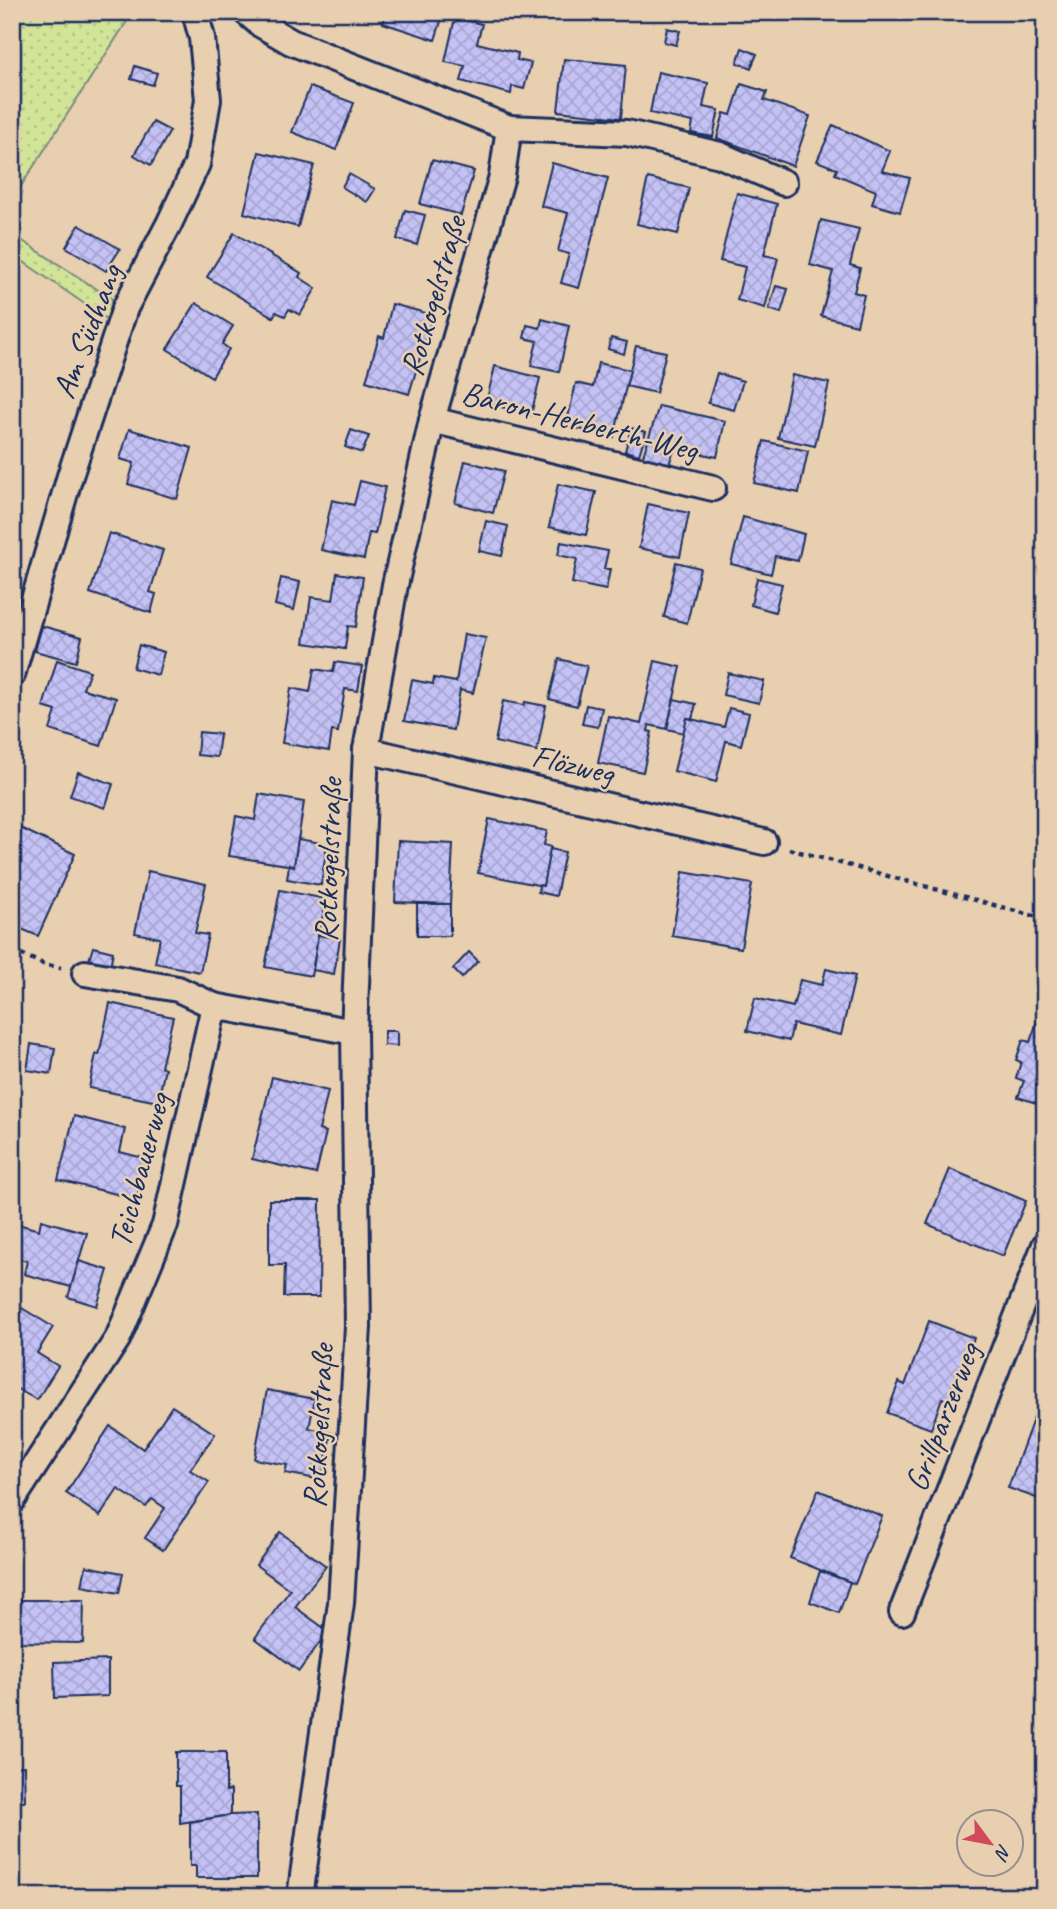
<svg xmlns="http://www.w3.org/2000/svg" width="1057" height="1909" viewBox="0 0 1057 1909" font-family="Caveat,sans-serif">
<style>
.grass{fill:url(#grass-dots);stroke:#768a7b;stroke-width:2}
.building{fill:url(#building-cross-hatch);stroke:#1b2f5e;stroke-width:2}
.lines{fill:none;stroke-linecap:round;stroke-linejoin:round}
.minor-casing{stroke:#1b2f5e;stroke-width:30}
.path{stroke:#1b2f5e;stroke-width:4.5;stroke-dasharray:5 5;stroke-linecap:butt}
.minor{stroke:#e8cfb0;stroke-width:24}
.labels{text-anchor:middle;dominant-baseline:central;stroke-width:5;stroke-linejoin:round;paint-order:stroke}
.street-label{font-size:33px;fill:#1b2f5e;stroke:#e8cfb0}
</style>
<defs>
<pattern id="grass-dots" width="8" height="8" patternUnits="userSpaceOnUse" patternTransform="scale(1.75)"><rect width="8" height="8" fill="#d1e498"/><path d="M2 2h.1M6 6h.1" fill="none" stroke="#b3c485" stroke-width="1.8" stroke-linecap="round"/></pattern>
<pattern id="building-cross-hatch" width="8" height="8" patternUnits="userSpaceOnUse" patternTransform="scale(1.75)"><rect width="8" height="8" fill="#c4c1f4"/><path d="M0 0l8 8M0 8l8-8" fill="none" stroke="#a8a6d4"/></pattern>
</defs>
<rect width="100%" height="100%" fill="#e8cfb0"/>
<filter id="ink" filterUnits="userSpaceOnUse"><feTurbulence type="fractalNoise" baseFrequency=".0143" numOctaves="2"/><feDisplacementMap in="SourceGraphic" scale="14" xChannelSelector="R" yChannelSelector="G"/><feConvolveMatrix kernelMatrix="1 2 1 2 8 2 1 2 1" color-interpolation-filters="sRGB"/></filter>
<g filter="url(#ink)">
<g class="grass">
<path d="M12,12h121l-121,188z"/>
<path d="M12,234l103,67 -7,19 -96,-66z"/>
</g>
<g class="building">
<path d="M386,12h58l-9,28 -52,-17z"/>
<path d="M455,18l27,6 -5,19 41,10 -1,7 14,3 -7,26 -12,-3 -1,8 -50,-13 4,-15 -20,-4z"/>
<path d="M667,28l13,3 -4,14 -12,-3z"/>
<path d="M742,48l15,6 -6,14 -14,-5z"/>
<path d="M564,59l62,6 -5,53 -63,-7z"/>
<path d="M135,66l22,7 -4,12 -22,-6z"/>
<path d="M658,72l50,11 -5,24 16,3 -6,27 -22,-4 2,-11 -43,-9z"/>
<path d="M741,84l26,8 -3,8 46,16 -17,50 -76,-28 7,-25 7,2z"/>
<path d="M310,87l44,16 -18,47 -44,-18z"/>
<path d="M153,122l17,9 -19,34 -17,-10z"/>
<path d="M833,125l57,26 -8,20 28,7 -10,34 -28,-8 4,-13 -41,-17 2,-5 -20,-8z"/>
<path d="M259,152l55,13 -16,62 -54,-14z"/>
<path d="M432,160l42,11 -13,44 -41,-11z"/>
<path d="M552,163l56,15 -29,110 -18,-5 8,-29 -11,-3 10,-38 -27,-7z"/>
<path d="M349,174l26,15 -8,13 -25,-15z"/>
<path d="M648,178l41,10 -11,46 -41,-10z"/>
<path d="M737,193l40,11 -13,51 14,3 -13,50 -28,-8 8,-33 -25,-6z"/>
<path d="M405,210l20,5 -8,30 -20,-6z"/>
<path d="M821,220l38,9 -9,36 10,3 -6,24 10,3 -7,30 -36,-9 12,-45 -23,-6z"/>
<path d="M79,225l41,24 -14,22 -40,-24z"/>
<path d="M234,233l67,40 -2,4 17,11 -16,27 -11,-6 -4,7 -9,-4 -3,5 -66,-40z"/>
<path d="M776,286l12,3 -7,24 -12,-4z"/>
<path d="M196,303l37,23 -11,18 7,5 -17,28 -45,-28z"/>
<path d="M392,304l41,11 -24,79 -43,-13 13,-45 5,2z"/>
<path d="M542,319l27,7 -10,46 -28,-6 6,-25 -13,-3 3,-13 13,3z"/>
<path d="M611,338l16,4 -3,12 -16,-5z"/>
<path d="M636,346l30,6 -10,41 -30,-7z"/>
<path d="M598,363l32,7 -16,67 -48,-11 10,-43 17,4z"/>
<path d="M495,366l45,12 -9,37 -45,-12z"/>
<path d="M717,373l26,8 -9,29 -26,-7z"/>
<path d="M792,375l37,8 -14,63 -37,-8z"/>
<path d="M659,406l66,15 -8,36 -42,-9 -7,19 -26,-8z"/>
<path d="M631,428l15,4 -7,23 -14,-4z"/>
<path d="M129,429l63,19 -15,51 -49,-15 6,-21 -14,-4z"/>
<path d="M351,430l18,6 -7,17 -17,-6z"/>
<path d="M764,441l44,10 -9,42 -45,-10z"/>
<path d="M465,461l39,10 -11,42 -38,-10z"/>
<path d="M360,481l25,6 -10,47 -6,-1 -5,26 -43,-9 11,-50 22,5z"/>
<path d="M558,484l38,8 -10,43 -37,-8z"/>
<path d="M648,504l41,9 -9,44 -41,-9z"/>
<path d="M743,517l61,17 -6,27 -23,-5 -4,18 -40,-10z"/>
<path d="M486,521l22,5 -6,30 -23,-5z"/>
<path d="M109,533l54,17 -13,42 6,2 -5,19 -61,-20z"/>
<path d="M561,542l47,9 -4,18h6l-4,21 -34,-7 5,-24 -19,-4z"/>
<path d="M676,562l24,6 -13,55 -23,-6z"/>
<path d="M337,573l26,4 -7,50 -8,-1 -3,23 -41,-6 7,-46 22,3z"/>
<path d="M281,578l19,4 -6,28 -19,-5z"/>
<path d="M757,578l25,6 -7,28 -24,-7z"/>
<path d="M42,626l40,11 -6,25 -41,-11z"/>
<path d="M464,634l22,4 -13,55 -13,-3 -7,40 -49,-9 8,-41 21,4 1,-6 22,4z"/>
<path d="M139,645l25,7 -6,23 -25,-7z"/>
<path d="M559,659l28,7 -10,40 -28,-7z"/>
<path d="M57,660l33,11 -7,18 33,9 -15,48 -51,-16 6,-19 -13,-4z"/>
<path d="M655,661l26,6 -14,62 -18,-4 -1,6 4,1 -9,40 -45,-9 10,-47 33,8z"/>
<path d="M335,662l27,4 -4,25 -13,-2 -7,43 -6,-1 -3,20 -47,-8 9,-55 19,4 4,-23 19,3z"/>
<path d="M728,673l36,8 -5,22 -36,-8z"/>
<path d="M674,699l22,5 -4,15 -5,-1 -3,15 -17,-4z"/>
<path d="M503,701l21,4 1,-3 21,4 -9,45 -42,-9z"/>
<path d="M586,705l16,3 -4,19 -16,-3z"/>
<path d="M729,708l20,5 -8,32 -15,-4 -10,41 -42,-11 13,-53 37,9z"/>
<path d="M199,732l21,2 -3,23 -20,-2z"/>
<path d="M78,772l35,12 -8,24 -35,-12z"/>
<path d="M259,794l45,8 -10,64 -65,-10 7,-40 19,4z"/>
<path d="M489,819l58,12 -3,14 7,2 -8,39 -65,-13z"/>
<path d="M20,828l55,26 -37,82 -26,-11v-19l8,-17 -8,-3v-39z"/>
<path d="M298,839l29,5 -6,41 -34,-6 2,-14 5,1z"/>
<path d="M398,841l55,3 -3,60 -55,-2z"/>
<path d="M550,849l15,3 -9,44 -18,-4 1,-7 4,1z"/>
<path d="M148,871l58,13 -11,49 13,2 -8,37 -45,-9 5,-25 -25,-5z"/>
<path d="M683,872l69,12 -11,64 -69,-12z"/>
<path d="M280,890l46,9 -15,77 -46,-9z"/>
<rect x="417" y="904" width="33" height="32"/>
<path d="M318,935l22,4 -6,35 -21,-4z"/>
<path d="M93,947l20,5 -3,14 -21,-6z"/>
<path d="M469,952l9,9 -16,17 -9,-9z"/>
<path d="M826,969l29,7 -14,59 -48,-11 -4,17 -42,-10 8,-33 38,9 7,-27 22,5z"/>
<path d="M110,1003l63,14 -12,50 4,1 -7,34 -69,-14 7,-34 3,1z"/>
<path d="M1037,1022l8,3v81l-27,-9 6,-16 -8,-3 5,-16 -5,-2 7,-20 7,2z"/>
<path d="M384,1031h13v15l-13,-1z"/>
<path d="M31,1044l24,4 -4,26 -24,-4z"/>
<path d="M272,1077l56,14 -9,39 7,2 -10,42 -64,-15z"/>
<path d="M74,1116l51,13 -5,23 27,7 -10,40 -79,-19z"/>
<path d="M950,1169l76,32 -23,55 -76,-32z"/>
<path d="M269,1200h51l-1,97h-35l1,-32h-16z"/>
<path d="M41,1220l46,13 -16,54 -47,-13 3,-13 -15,-4v-12l6,-21 21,6z"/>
<path d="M79,1261l29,9 -11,36 -29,-9z"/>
<path d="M12,1302l41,25 -16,26 21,13 -21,34 -25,-14z"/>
<path d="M929,1321l45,17 -24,63 -8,-3 -11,31 -44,-16 12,-31 6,3z"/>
<path d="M267,1390l48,9 -6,29 22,5 -9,47 -37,-7 2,-8 -33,-6z"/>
<path d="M172,1406l43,28 -25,36 19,12 -46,68 -18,-12 20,-30 -13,-9 -6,8 -28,-18 -18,27 -34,-23 44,-67 33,23z"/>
<path d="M1035,1414l10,3v84l-37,-13z"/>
<path d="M818,1490l64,26 -27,68 -65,-26z"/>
<path d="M280,1532l46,34 -31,41 33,24 -29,40 -44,-33 35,-48 -34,-25z"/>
<path d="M86,1566l37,7 -4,20 -37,-7z"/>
<path d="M820,1571l30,11 -11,31 -29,-11z"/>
<path d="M12,1600h72l-1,43 -71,-1z"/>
<path d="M108,1660v36l-53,2 -1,-36z"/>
<path d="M176,1752h50v39l5,-1v25l-51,8v-37h-4z"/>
<path d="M24,1766l1,35 -13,1v-35z"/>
<path d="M257,1814v64h-61v-12h-6v-44l41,-7z"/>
</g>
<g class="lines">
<defs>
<g id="minor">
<path d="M246,12l14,12 31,18 218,86 -7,48 -70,244 -37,165 -29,165 -12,282 4,295 -17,276 -41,294"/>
<path d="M509,128l118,5 93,22 64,28"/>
<path d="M432,420l281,68"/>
<path d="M12,675l58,-199 55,-168 44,-84 28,-60 11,-64 -6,-62 -7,-26"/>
<path d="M366,750l398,92"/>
<path d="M85,973l93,16 36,17"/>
<path d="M12,1501l106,-163 47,-113 49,-219 140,26"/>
<path d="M902,1612l143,-367"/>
</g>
</defs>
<use href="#minor" class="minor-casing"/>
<g class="path">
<path d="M789,849l256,70"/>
<path d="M12,950l31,14 18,4"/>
</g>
<use href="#minor" class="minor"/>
</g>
</g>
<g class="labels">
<g class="street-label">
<text transform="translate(433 296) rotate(-74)">Rotkogelstraße</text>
<text transform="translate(87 331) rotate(-69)">Am Südhang</text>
<text transform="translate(580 421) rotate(14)">Baron-Herberth-Weg</text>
<text transform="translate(573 764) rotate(13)">Flözweg</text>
<text transform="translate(328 860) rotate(-88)">Rotkogelstraße</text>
<text transform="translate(139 1170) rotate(-75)">Teichbauerweg</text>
<text transform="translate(942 1417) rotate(-69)">Grillparzerweg</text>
<text transform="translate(318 1426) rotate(-87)">Rotkogelstraße</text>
</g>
</g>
<rect width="1057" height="1909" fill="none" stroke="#e8cfb0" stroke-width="42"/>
<rect x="21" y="21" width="1015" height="1867" fill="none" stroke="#1b2f5e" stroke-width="2.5" filter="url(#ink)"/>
<g transform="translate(990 1843) rotate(122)"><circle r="33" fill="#e8cfb0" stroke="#968f8f" stroke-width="2"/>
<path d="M0-5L12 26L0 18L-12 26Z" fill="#d1495b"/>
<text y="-10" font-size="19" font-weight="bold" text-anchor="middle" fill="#1b2f5e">N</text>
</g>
</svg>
